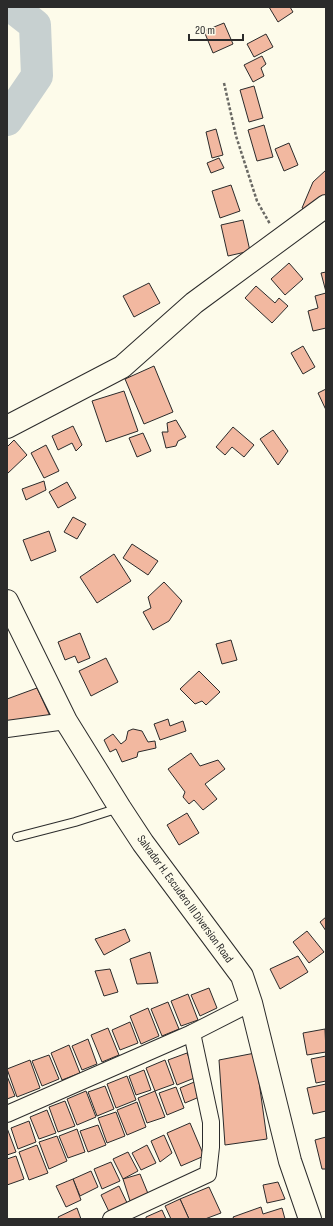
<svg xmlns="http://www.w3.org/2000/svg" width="333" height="1226" viewBox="0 0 333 1226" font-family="'Sofia Sans Condensed',sans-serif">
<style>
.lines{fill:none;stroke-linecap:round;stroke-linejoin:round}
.river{stroke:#c7d0d0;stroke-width:32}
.building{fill:#f2b8a0;stroke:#2b2b2b}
.lane-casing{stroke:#2b2b2b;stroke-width:10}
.street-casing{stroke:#2b2b2b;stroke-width:18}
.secondary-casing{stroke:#2b2b2b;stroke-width:24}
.highway-casing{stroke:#2b2b2b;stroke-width:24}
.path{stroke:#6a6964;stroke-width:2.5;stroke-dasharray:3 2;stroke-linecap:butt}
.lane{stroke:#fdfbea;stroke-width:8}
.street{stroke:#fdfbea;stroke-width:16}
.secondary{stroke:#fdfbea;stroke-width:22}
.highway{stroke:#fdfbea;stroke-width:22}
.labels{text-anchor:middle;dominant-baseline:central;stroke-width:3;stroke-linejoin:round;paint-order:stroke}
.street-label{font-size:12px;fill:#2b2b2b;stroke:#fdfbea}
</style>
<rect width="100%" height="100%" fill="#fdfbea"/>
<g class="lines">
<path class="river" d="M7,120l30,-44 -2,-51 -23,-18"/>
</g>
<g class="building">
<path d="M269,7h21l3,5 -15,10z"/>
<path d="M224,23l9,21 -20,9 -9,-22z"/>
<path d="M266,34l7,13 -19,10 -7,-13z"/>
<path d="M262,56l4,8 -5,4 3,8 -11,6 -9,-17z"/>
<path d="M254,86l9,32 -14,4 -9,-32z"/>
<path d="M264,125l9,32 -16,4 -9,-31z"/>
<path d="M216,129l7,26 -11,3 -6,-26z"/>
<path d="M289,143l9,22 -14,6 -9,-22z"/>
<path d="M219,158l5,10 -13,5 -4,-10z"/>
<path d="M326,170v28l-19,14 -5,-4 11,-26z"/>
<path d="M231,185l9,26 -20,7 -8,-27z"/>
<path d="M243,220l7,31 -22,5 -7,-31z"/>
<path d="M289,263l14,16 -18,16 -14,-16z"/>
<path d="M326,272v20l-5,-19z"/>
<path d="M149,283l11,20 -26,14 -11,-21z"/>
<path d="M256,286l19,17 4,-5 9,8 -16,17 -27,-25z"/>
<path d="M326,293v35l-13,3 -5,-20 10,-3 -3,-12z"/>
<path d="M303,346l12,21 -12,7 -12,-21z"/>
<path d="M154,366l19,46 -29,12 -19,-45z"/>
<path d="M326,389v21l-8,-17z"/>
<path d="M124,391l14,40 -32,11 -14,-41z"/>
<path d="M176,420l10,17 -8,4 -2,5 -10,2 -4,-16h6l-1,-9z"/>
<path d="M73,426l9,19 -6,6 -4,-8 -14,7 -6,-14z"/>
<path d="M233,427l21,18 -10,12 -12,-10 -7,8 -9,-8z"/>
<path d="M273,430l15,21 -10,14 -18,-26z"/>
<path d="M143,433l8,18 -14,6 -8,-19z"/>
<path d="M14,440l13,15 -20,19v-27z"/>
<path d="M46,445l13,26 -15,7 -13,-25z"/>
<path d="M44,481l2,9 -20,10 -4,-11z"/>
<path d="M67,482l9,16 -18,10 -9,-16z"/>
<path d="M73,517l13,7 -9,15 -13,-7z"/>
<path d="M49,531l7,20 -25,10 -8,-21z"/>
<path d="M132,544l26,17 -10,14 -25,-17z"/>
<path d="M114,554l17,27 -34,22 -17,-26z"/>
<path d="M164,582l18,19 -13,20 -16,9 -10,-18 8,-4 -3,-11z"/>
<path d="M80,633l10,25 -12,5 -3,-7 -10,4 -7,-18z"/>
<path d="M231,640l6,20 -15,4 -6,-20z"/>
<path d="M106,658l12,24 -27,14 -12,-25z"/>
<path d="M199,671l21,21 -14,13 -4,-4 -7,3 -15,-15z"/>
<path d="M37,688l13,28 -43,6v-23z"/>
<path d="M168,719l2,7 13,-5 3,10 -26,9 -6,-16z"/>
<path d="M133,729l9,2 6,11 7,-1 1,7 -18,4 -1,5 -15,5 -6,-13 -6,3 -6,-12 9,-6 8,10 5,-4 2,-9z"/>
<path d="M191,753l9,13 18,-6 7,9 -20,15 12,15 -14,11 -9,-10 -5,4 -6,-7 2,-5 -17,-23z"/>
<path d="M187,813l12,20 -20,12 -12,-20z"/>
<path d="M326,917v14l-6,-9z"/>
<path d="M125,929l5,12 -26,14 -9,-16z"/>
<path d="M307,931l17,21 -15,11 -16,-21z"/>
<path d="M150,952l8,31 -21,1 -7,-25z"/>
<path d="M298,956l10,16 -28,17 -10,-20z"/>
<path d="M110,969l8,23 -14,4 -9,-25z"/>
<path d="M209,988l8,20 -17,8 -9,-21z"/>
<path d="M188,994l10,26 -17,6 -10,-25z"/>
<path d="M168,1002l11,27 -17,7 -11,-27z"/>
<path d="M148,1008l11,28 -18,8 -11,-28z"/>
<path d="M130,1022l8,21 -18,7 -8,-20z"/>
<path d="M108,1028l11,27 -17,7 -11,-27z"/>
<path d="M325,1029l1,23 -19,3 -4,-22z"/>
<path d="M88,1039l9,25 -15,6 -10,-24z"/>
<path d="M69,1045l11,28 -18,7 -11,-27z"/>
<path d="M187,1053l10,24 -20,8 -9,-25z"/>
<path d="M255,1053l12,86 -42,6 -6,-85z"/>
<path d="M49,1055l10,24 -17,7 -10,-25z"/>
<path d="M326,1056v25l-10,2 -5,-24z"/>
<path d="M30,1060l10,28 -23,9 -10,-28z"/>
<path d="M165,1060l9,24 -19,7 -9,-23z"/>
<path d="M144,1070l7,20 -15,5 -7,-19z"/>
<path d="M7,1076l8,20 -8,3z"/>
<path d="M127,1076l9,24 -20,8 -9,-24z"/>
<path d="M199,1080l5,15 -19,8 -5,-15z"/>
<path d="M326,1084v27l-13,3 -6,-26z"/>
<path d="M105,1086l9,23 -17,7 -9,-24z"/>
<path d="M176,1087l8,21 -17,7 -8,-22z"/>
<path d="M86,1091l10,26 -19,8 -10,-26z"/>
<path d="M155,1091l10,26 -18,6 -9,-25z"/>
<path d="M65,1101l10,25 -17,6 -9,-25z"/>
<path d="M137,1102l9,25 -19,8 -10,-25z"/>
<path d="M47,1110l9,23 -17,6 -9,-22z"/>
<path d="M116,1112l9,24 -18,7 -9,-25z"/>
<path d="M29,1121l7,21 -18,7 -7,-21z"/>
<path d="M190,1123l14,33 -23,10 -14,-33z"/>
<path d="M98,1125l8,20 -18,7 -8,-21z"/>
<path d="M7,1128l9,24 -9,3z"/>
<path d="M77,1129l8,23 -17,6 -9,-22z"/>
<path d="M164,1135l8,18 -12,9 -9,-21z"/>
<path d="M57,1136l10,25 -18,8 -10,-27z"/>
<path d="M326,1137v32h-4l-7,-29z"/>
<path d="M37,1145l11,28 -19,7 -10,-28z"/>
<path d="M147,1145l9,18 -15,7 -9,-17z"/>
<path d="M128,1152l10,19 -15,8 -10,-20z"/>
<path d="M16,1156l8,23 -17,6v-26z"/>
<path d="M111,1162l9,19 -18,8 -8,-20z"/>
<path d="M91,1171l7,16 -18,9 -7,-17z"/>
<path d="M140,1174l9,22 -18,8 -8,-25z"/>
<path d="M73,1179l8,21 -15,7 -10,-21z"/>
<path d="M278,1182l7,17 -18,4 -4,-18z"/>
<path d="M119,1186l10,21 -18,9 -10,-21z"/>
<path d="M209,1187l12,26 -16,6h-16l-9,-20z"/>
<path d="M180,1199l9,20h-18l-6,-13z"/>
<path d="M261,1207l2,7 19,-6 3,11h-51l-1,-2z"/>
<path d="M77,1208l4,11h-22l-1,-2z"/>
<path d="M162,1210l4,9h-20v-2z"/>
</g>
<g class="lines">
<defs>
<path id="lane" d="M17,837l58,-15 44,-14"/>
<g id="street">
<path d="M7,729l59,-8"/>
<path d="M7,1114l185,-81 59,-30"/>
<path d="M111,1219l97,-45 3,-27v-25l-19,-89"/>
</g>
<path id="secondary" d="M7,427l115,-60 72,-64 132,-97"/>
<path id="highway" d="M7,601l59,120 54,87 23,35 99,133 9,27 39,158 20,58"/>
</defs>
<use href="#lane" class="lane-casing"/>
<use href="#street" class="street-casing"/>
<use href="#secondary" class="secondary-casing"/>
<use href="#highway" class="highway-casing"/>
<path class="path" d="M224,83l12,53 21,65 13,23"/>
<use href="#lane" class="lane"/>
<use href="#street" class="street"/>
<use href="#secondary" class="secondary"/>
<use href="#highway" class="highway"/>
</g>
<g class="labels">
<g class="street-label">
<text transform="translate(185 899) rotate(54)">Salvador H. Escudero III Diversion Road</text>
</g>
</g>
<rect width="333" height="1226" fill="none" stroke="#2b2b2b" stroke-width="16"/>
<path d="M189 34v6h54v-6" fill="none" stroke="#2b2b2b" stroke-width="2"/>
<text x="195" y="34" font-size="12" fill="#2b2b2b" stroke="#fdfbea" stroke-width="3" paint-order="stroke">20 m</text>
</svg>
